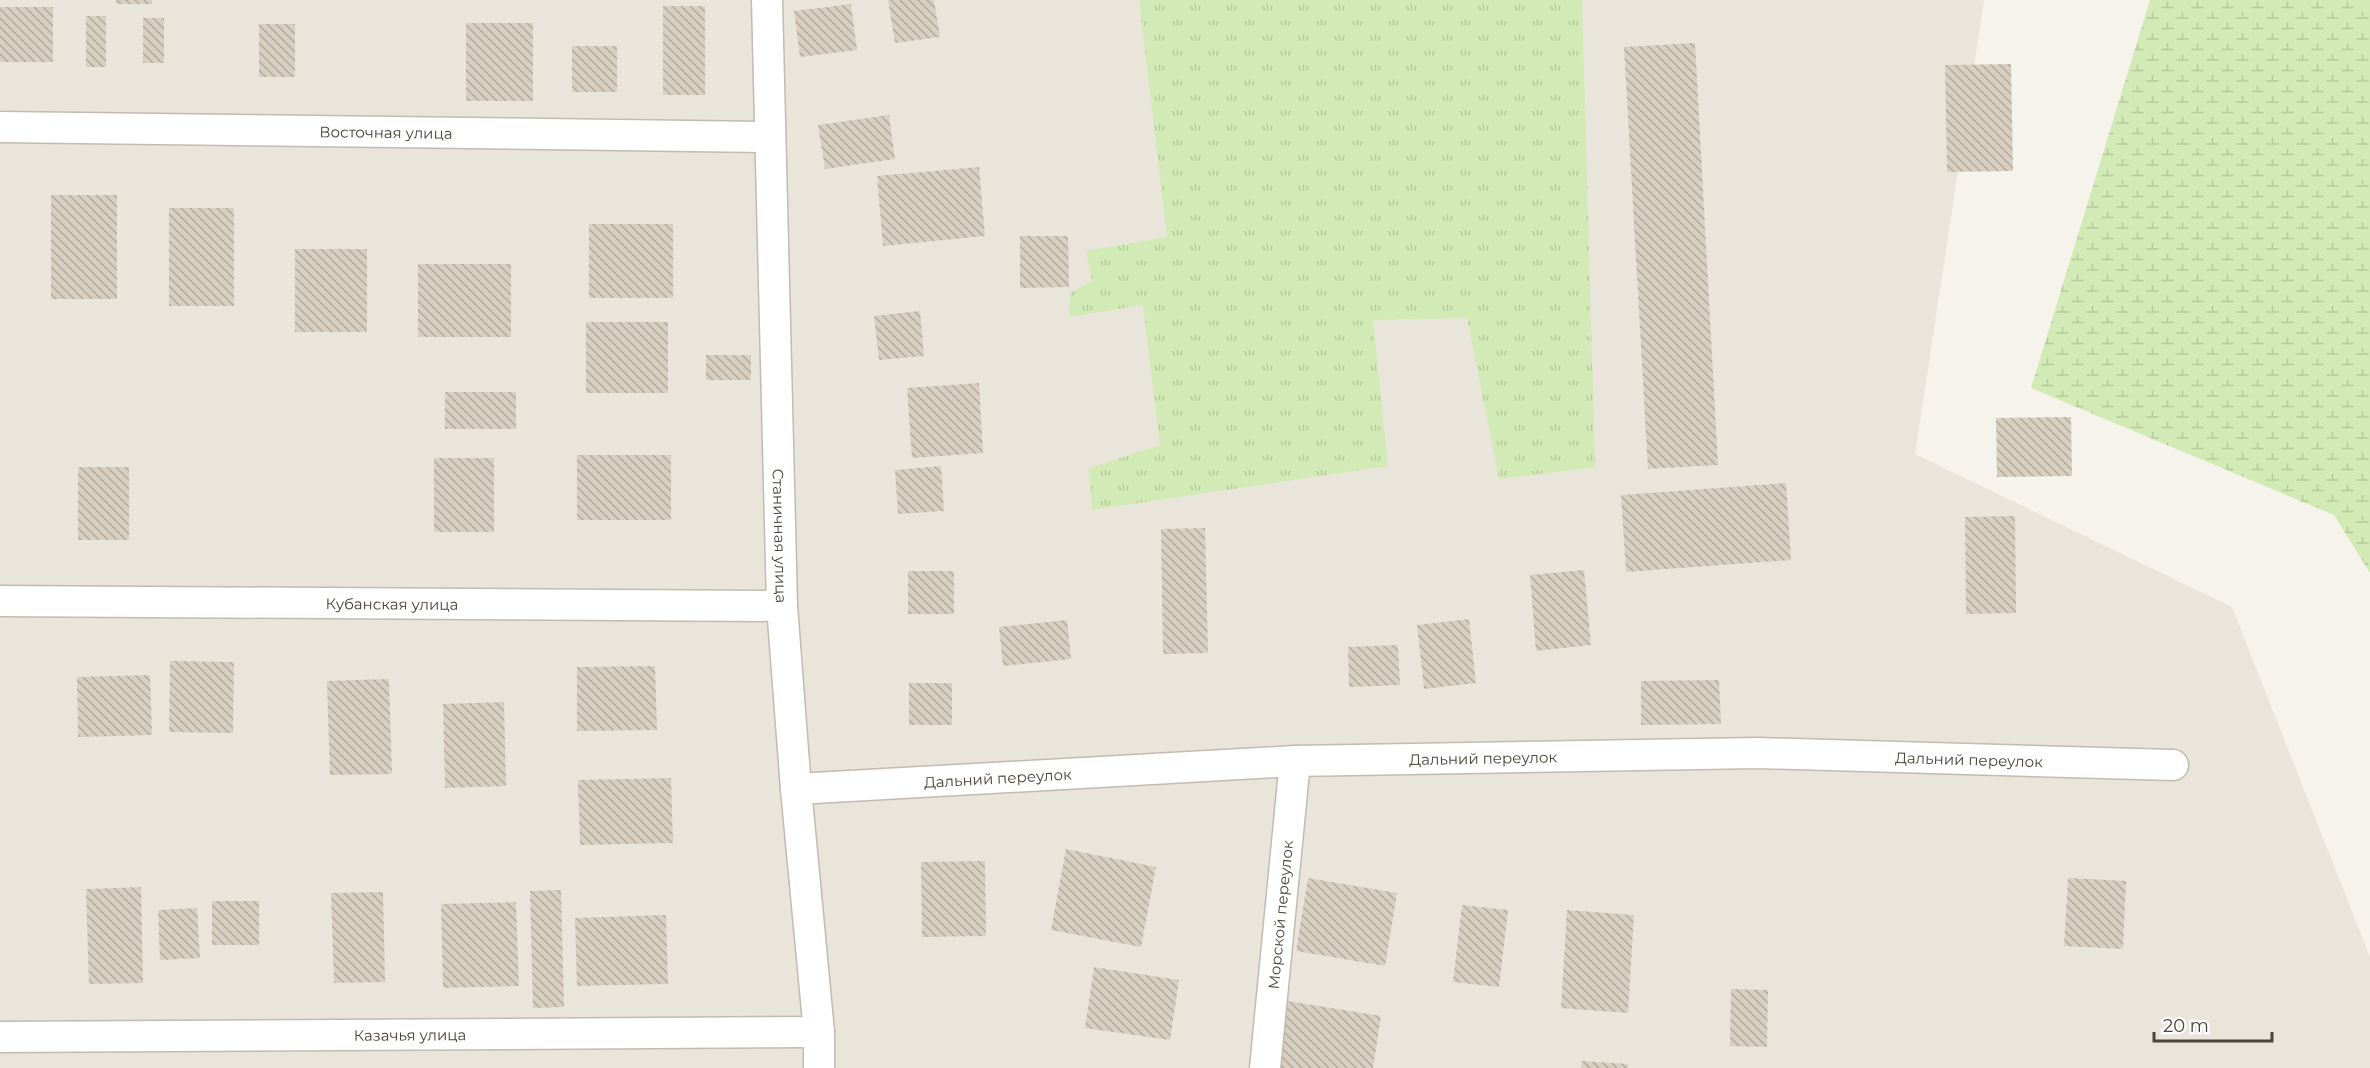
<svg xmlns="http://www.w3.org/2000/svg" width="2370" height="1068" viewBox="0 0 2370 1068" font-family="Montserrat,sans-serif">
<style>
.residential{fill:#eae5da}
.grass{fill:url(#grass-tufts)}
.wetland{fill:url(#wetland-marsh)}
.building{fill:url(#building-back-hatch)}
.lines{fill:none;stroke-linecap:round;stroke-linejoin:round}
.street-casing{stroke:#c2bbae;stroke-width:33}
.street{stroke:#fff;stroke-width:30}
.labels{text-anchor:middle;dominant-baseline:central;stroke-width:6;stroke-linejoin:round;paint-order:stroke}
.street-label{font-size:15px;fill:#4b4439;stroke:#fff}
</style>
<defs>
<pattern id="grass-tufts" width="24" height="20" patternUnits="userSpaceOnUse" patternTransform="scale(1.5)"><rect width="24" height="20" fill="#d2eab5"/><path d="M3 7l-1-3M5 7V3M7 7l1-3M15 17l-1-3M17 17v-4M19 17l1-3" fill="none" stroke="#b6ca9c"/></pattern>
<pattern id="wetland-marsh" width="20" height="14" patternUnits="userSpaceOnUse" patternTransform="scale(1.5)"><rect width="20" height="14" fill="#d2eab5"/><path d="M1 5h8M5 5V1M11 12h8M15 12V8" fill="none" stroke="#b6ca9c"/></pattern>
<pattern id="building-back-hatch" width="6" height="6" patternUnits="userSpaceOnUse" patternTransform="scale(1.5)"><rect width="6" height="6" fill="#d8cfc1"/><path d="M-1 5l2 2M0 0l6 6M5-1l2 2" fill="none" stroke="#b1aa9e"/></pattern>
</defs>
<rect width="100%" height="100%" fill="#f6f3ec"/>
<path class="residential" d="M0,0h1984l-69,454 317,153 138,350v111h-2370z"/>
<path class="grass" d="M1139,0h443l13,467 -96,12 -32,-161 -94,2 15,146 -296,44 -3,-42 71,-23 -17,-140 -74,12 1,-24 22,-12 -6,-30 81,-14z"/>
<path class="wetland" d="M2150,0h220v573l-36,-58 -303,-127z"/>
<g class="building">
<rect x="116" y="0" width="36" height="4"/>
<path d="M888,0h46l6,37 -45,6z"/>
<path d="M851,4l6,46 -57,7 -6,-46z"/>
<rect x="663" y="6" width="42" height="89"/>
<rect x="0" y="7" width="53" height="55"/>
<rect x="86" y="16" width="20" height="51"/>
<rect x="143" y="18" width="21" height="45"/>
<rect x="466" y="23" width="67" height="78"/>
<rect x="259" y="24" width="36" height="53"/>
<path d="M1695,43l23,422 -70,4 -24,-422z"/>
<rect x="572" y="46" width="45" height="46"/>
<path d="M2011,64l2,107 -66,1 -2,-107z"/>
<path d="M889,115l6,44 -70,10 -7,-44z"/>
<path d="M979,167l6,69 -102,10 -6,-70z"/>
<rect x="51" y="195" width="66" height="104"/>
<rect x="169" y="208" width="65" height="98"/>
<rect x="589" y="224" width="84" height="74"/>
<path d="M1020,236h48l1,51 -49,1z"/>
<rect x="295" y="249" width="72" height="83"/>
<rect x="418" y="264" width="93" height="73"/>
<path d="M920,311l4,45 -45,4 -5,-44z"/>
<rect x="586" y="322" width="82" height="71"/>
<rect x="706" y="355" width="45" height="25"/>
<path d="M979,383l4,70 -71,5 -5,-70z"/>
<rect x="445" y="392" width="71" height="37"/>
<path d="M2071,417l1,59 -75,1 -1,-59z"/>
<rect x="577" y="455" width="94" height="65"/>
<rect x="434" y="458" width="60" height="74"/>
<path d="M941,466l3,45 -46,3 -3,-44z"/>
<rect x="78" y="467" width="51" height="73"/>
<path d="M1786,483l5,77 -165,12 -5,-77z"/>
<path d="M2015,516l1,97 -50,1 -1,-97z"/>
<path d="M1205,528l3,125 -45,1 -2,-125z"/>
<path d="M1584,570l7,75 -55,6 -6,-76z"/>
<rect x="908" y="571" width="46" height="43"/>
<path d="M1469,619l7,64 -52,6 -7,-64z"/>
<path d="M1067,620l4,39 -68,7 -4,-39z"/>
<path d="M1398,645l2,40 -51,2 -1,-40z"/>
<path d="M170,661l64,1 -1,71 -64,-1z"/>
<path d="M655,666l2,64 -80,1v-64z"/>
<path d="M150,675l2,60 -74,2 -1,-60z"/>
<path d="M389,679l3,95 -62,1 -3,-94z"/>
<path d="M1719,680l2,44 -80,1v-44z"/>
<rect x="909" y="683" width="43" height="42"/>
<path d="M504,702l2,84 -61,2 -2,-84z"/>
<path d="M671,778l2,65 -93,2 -2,-65z"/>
<path d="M1066,849l90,18 -15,80 -90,-17z"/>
<path d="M985,861l1,75 -64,1 -1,-75z"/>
<path d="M1308,878l89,15 -12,73 -89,-15z"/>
<path d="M2068,878l58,3 -3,68 -59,-3z"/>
<path d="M141,887l2,96 -54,1 -3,-95z"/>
<path d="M561,890l3,117 -31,1 -3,-117z"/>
<path d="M383,892l2,90 -51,1 -3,-90z"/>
<rect x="212" y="901" width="47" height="44"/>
<path d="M516,902l3,84 -76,2 -2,-84z"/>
<path d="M1462,905l46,5 -9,77 -46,-5z"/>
<path d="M197,908l3,50 -40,2 -2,-50z"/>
<path d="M1567,910l67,5 -6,98 -67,-5z"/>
<path d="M666,915l2,69 -91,2 -2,-68z"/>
<path d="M1094,967l85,13 -9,60 -85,-12z"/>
<path d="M1731,989l37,1 -1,57 -37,-1z"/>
<path d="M1288,1001l93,15 -8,52h-95z"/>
<path d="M1582,1061l46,3v4h-47z"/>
</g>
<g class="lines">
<defs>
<g id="street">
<path id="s1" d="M767,0l15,606 14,183 23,243v36"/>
<path id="s2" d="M0,127l770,10"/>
<path id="s3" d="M0,601l782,5"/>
<path id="s4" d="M796,789l499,-28 462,-8 416,12"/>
<path id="s5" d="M0,1037l819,-5"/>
<path id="s6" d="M1265,1068l30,-307"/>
</g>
</defs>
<use href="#street" class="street-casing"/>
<use href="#street" class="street"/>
</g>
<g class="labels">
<g class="street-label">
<text stroke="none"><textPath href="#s2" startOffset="386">Восточная улица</textPath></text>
<text stroke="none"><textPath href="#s1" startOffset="536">Станичная улица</textPath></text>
<text stroke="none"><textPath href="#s3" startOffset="392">Кубанская улица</textPath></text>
<text stroke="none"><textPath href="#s4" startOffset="688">Дальний переулок</textPath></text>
<text stroke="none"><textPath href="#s4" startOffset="1174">Дальний переулок</textPath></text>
<text stroke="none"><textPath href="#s4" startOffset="202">Дальний переулок</textPath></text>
<text stroke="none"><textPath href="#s6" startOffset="154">Морской переулок</textPath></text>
<text stroke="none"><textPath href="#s5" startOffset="410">Казачья улица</textPath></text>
</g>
</g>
<path d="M2154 1032v9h118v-9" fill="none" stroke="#4b4439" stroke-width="3"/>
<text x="2163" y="1032" font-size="18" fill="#4b4439" stroke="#ffffff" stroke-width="4.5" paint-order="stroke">20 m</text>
</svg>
